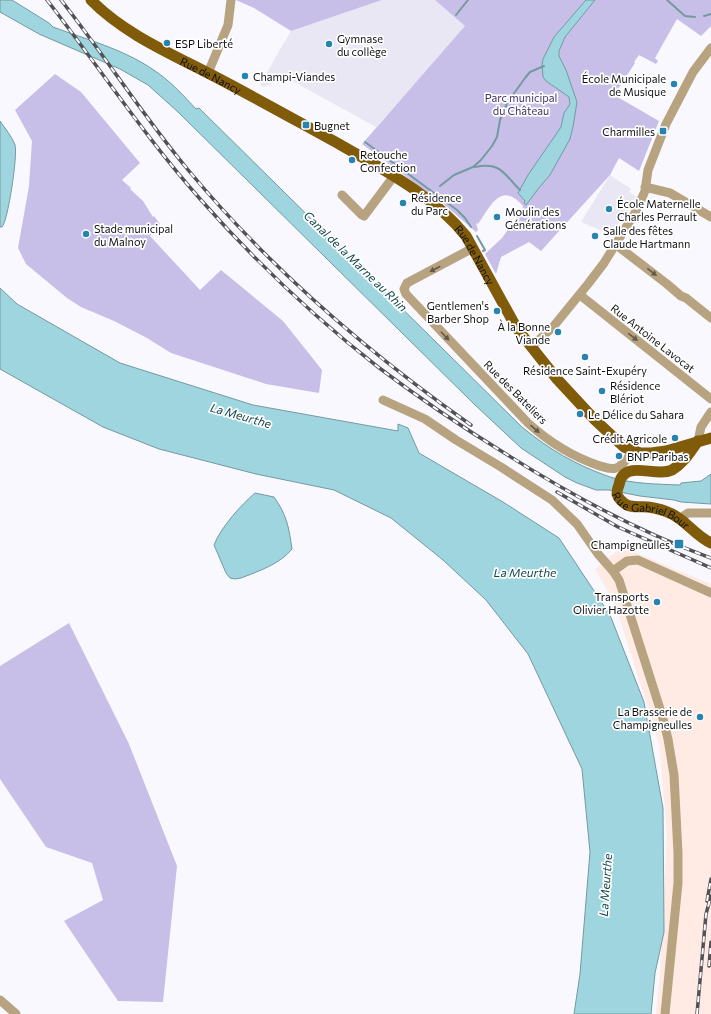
<svg xmlns="http://www.w3.org/2000/svg" width="711" height="1014" viewBox="0 0 711 1014" font-family="Commissioner,sans-serif">
<style>
.industrial{fill:#ffeae4}
.built{fill:#e9e7f3}
.green{fill:#c7bfe8}
.water{fill:#9ed5de;stroke:#739aa1}
.lines{fill:none;stroke-linecap:round;stroke-linejoin:round}
.stream{stroke:#739aa1;stroke-width:2}
.minor{stroke:#b8a381;stroke-width:9}
.major{stroke:#805b09;stroke-width:11}
.rail-casing{stroke:#525156;stroke-width:3.5}
.rail{stroke:#fff;stroke-width:2;stroke-dasharray:6;stroke-linecap:butt}
.oneway{fill:#64594a}
.poi-dot{fill:#2784b0;stroke:#fff;stroke-width:1.5}
.labels{text-anchor:middle;dominant-baseline:central;stroke-width:3.5;stroke-linejoin:round;paint-order:stroke}
.poi-label{font-size:11px;fill:#100f13;stroke:#fff;text-anchor:start}
.street-label{font-size:11px;fill:#100f13;stroke:#fff}
.park-label{font-size:11px;fill:#403266;stroke:#fff}
.water-label{font-size:12px;font-style:italic;fill:#15464d;stroke:#fff}
</style>
<rect width="100%" height="100%" fill="#f9f8fe"/>
<path class="industrial" d="M622,547l89,37v430h-55l4,-42 7,-140 -8,-89 -44,-139 -20,-35z"/>
<g class="built">
<path d="M382,0h53l31,26 -90,101 -91,-50 -21,10 -4,-2 18,-32 13,-22z"/>
<path d="M610,175l21,14 -2,3 8,5 -29,42h-1v-6l-26,-11z"/>
</g>
<g class="green">
<path d="M236,0h146l-91,31 -37,-23z"/>
<path d="M435,0h276v26l-10,10 -24,-17 -22,39 3,3 -2,3 -17,-9 -5,7 1,1 -21,32 45,26 -20,50 -20,-13 -9,17 -69,76 -12,-9 -28,15 -5,17 -11,-20 17,-16 20,-28 1,-4c-22,-26 -33,1 -45,18l-2,-1 2,7 -2,2 -30,-26 -84,-62 103,-118z"/>
<path d="M55,74l26,18 59,71 -18,17 9,8 -1,1 13,12 10,16 1,-1 6,8 -9,7 1,2 -2,3 50,54 21,-20 62,51 39,49 -3,23 -53,-9 -95,-31 -24,-15 -33,-17 -33,-14 -14,-9 -41,-34 -8,-16 11,-62 3,-45 -17,-31z"/>
<path d="M69,623l60,121 48,122 -14,136 -45,-1 -54,-80 39,-21 -11,-37 -46,-16 -46,-68v-113z"/>
</g>
<g class="water">
<path d="M0,0h12l37,23 4,4c35,13 74,23 105,46 14,10 26,23 38,36l3,-1 323,319c28,23 54,38 88,50 22,7 47,7 70,8l1,-2 20,-2 10,-7v30l-30,-2 -7,-2 -34,-4 -31,-6h-13l-19,-7 -12,-6 -44,-29 -47,-44 -296,-292 -30,-27 -28,-16 -81,-35 -39,-22z"/>
<path d="M586,0h9l-30,37 -6,14v5l7,14 11,32 -4,25 -3,12 -20,36 -12,14 -12,16 -2,-2 1,-2 -7,-8 10,-18 33,-48 3,-14 6,-9 -1,-7 -23,-16 -3,-4 -1,-12 1,-6 11,-22z"/>
<path d="M0,121c5,7 12,16 15,24 3,9 -7,76 -13,82h-2z"/>
<path d="M0,288l17,16 103,59 133,42 145,26v-7l10,4 11,25 84,49 56,36 51,77 34,87 19,106 1,124 -9,41 -4,41h-77l6,-40 10,-122 -8,-83 -54,-115 -42,-54 -43,-40 -52,-42 -57,-28 -78,-16 -97,-25 -56,-22 -103,-58z"/>
<path d="M255,493l19,4c13,18 15,31 18,52 -12,15 -33,22 -51,29l-6,1 -5,-1 -4,-5 -12,-28c7,-18 27,-40 41,-52z"/>
</g>
<g class="lines">
<g class="stream">
<path d="M667,0l18,16 10,1"/>
<path d="M456,15l12,-15"/>
<path d="M704,16l7,-2"/>
<path d="M365,142l92,68 8,8 6,9"/>
<path d="M475,167c26,-5 28,6 45,23"/>
<path d="M440,186l14,-11 19,-8 8,-7 11,-14 5,-9 3,-17 7,-17 18,-25 5,-6 14,-6"/>
<path d="M477,236l8,14 -2,1"/>
</g>
<g class="minor">
<path d="M208,73l20,-48 3,-25"/>
<path d="M645,187l25,6 41,24"/>
<path d="M342,195l20,20 2,1 30,-40"/>
<path d="M615,244l52,40 14,12 5,2 25,20"/>
<path d="M473,248l-66,35 -3,6 2,5 122,129c21,19 45,34 72,43 5,1 11,4 16,2 7,-2 12,-11 17,-17"/>
<path d="M580,295l131,104"/>
<path d="M531,347l22,-20 35,-43 16,-21 32,-52 9,-20 3,-21 18,-46 27,-52 18,-24"/>
<path d="M383,400l42,19 31,21 45,27 51,33 25,24 21,30 15,17 6,9 43,135 6,24 6,36 4,78v30l-13,131"/>
<path d="M698,441l3,-14 10,-15"/>
<path d="M679,519l9,-6h23"/>
<path d="M613,571l14,-10 11,-1 73,33"/>
<path d="M0,1000l16,14"/>
</g>
<g class="major">
<path id="s1" d="M91,0c31,32 76,52 115,72 45,23 89,48 133,72 45,26 94,51 127,92l50,91 10,13 31,39 38,41 29,27 16,6h11l15,-2 45,-13"/>
<path id="s2" d="M698,441c-8,11 -14,22 -26,29 -17,8 -49,-12 -53,15 -1,2 -2,6 -2,9 1,4 6,9 10,11 6,3 14,1 21,2 8,1 16,3 24,7 14,7 24,22 39,29"/>
</g>
<defs>
<g id="rail">
<path d="M47,0c52,67 98,137 154,200 54,61 113,117 177,167 41,31 84,60 128,87 65,41 133,78 205,104"/>
<path d="M61,0c44,56 82,116 128,171 82,98 178,181 282,254"/>
<path d="M557,492l61,35 93,41"/>
<path d="M707,901l4,-22"/>
<path d="M709,966l2,-24"/>
<path d="M697,1014l9,-100 5,-18"/>
</g>
</defs>
<use href="#rail" class="rail-casing"/>
<use href="#rail" class="rail"/>
</g>
<defs><path id="oneway-solid" d="M-6-.8H1V-3.2L6.5 0L1 3.2V.8H-6Z"/></defs>
<g class="oneway">
<use href="#oneway-solid" transform="translate(435 269) rotate(152)"/>
<use href="#oneway-solid" transform="translate(652 272) rotate(38)"/>
<use href="#oneway-solid" transform="translate(445 336) rotate(46)"/>
<use href="#oneway-solid" transform="translate(633 337) rotate(38)"/>
<use href="#oneway-solid" transform="translate(535 429) rotate(40)"/>
</g>
<g class="poi-dot">
<circle cx="167" cy="43" r="4"/>
<circle cx="329" cy="44" r="4"/>
<circle cx="245" cy="76" r="4"/>
<circle cx="674" cy="84" r="4"/>
<rect x="302" y="121" width="8" height="8" rx="2"/>
<rect x="659" y="127" width="8" height="8" rx="2"/>
<circle cx="352" cy="160" r="4"/>
<circle cx="403" cy="203" r="4"/>
<circle cx="609" cy="209" r="4"/>
<circle cx="497" cy="217" r="4"/>
<circle cx="86" cy="234" r="4"/>
<circle cx="595" cy="236" r="4"/>
<circle cx="497" cy="311" r="4"/>
<circle cx="558" cy="332" r="4"/>
<circle cx="585" cy="357" r="4"/>
<circle cx="602" cy="391" r="4"/>
<circle cx="580" cy="414" r="4"/>
<circle cx="675" cy="438" r="4"/>
<circle cx="619" cy="456" r="4"/>
<rect x="674" y="539" width="10" height="10" rx="2"/>
<circle cx="657" cy="602" r="4"/>
<circle cx="700" cy="717" r="4"/>
</g>
<g class="labels">
<g class="poi-label">
<text x="337" y="38">Gymnase<tspan x="337" dy="13">du collège</tspan></text>
<text x="175" y="43">ESP Liberté</text>
<text x="253" y="76">Champi-Viandes</text>
<text x="666" y="78" text-anchor="end">École Municipale<tspan x="666" dy="13">de Musique</tspan></text>
<text x="314" y="125">Bugnet</text>
<text x="655" y="131" text-anchor="end">Charmilles</text>
<text x="360" y="154">Retouche<tspan x="360" dy="13">Confection</tspan></text>
<text x="411" y="197">Résidence<tspan x="411" dy="13">du Parc</tspan></text>
<text x="617" y="203">École Maternelle<tspan x="617" dy="13">Charles Perrault</tspan></text>
<text x="505" y="211">Moulin des<tspan x="505" dy="13">Générations</tspan></text>
<text x="94" y="228">Stade municipal<tspan x="94" dy="13">du Malnoy</tspan></text>
<text x="603" y="230">Salle des fêtes<tspan x="603" dy="13">Claude Hartmann</tspan></text>
<text x="489" y="305" text-anchor="end">Gentlemen's<tspan x="489" dy="13">Barber Shop</tspan></text>
<text x="550" y="326" text-anchor="end">À la Bonne<tspan x="550" dy="13">Viande</tspan></text>
<text x="585" y="370" text-anchor="middle">Résidence Saint-Exupéry</text>
<text x="610" y="385">Résidence<tspan x="610" dy="13">Blériot</tspan></text>
<text x="588" y="414">Le Délice du Sahara</text>
<text x="667" y="438" text-anchor="end">Crédit Agricole</text>
<text x="627" y="456">BNP Paribas</text>
<text x="670" y="544" text-anchor="end">Champigneulles</text>
<text x="649" y="596" text-anchor="end">Transports<tspan x="649" dy="13">Olivier Hazotte</tspan></text>
<text x="692" y="711" text-anchor="end">La Brasserie de<tspan x="692" dy="13">Champigneulles</tspan></text>
</g>
<g class="street-label">
<text stroke="none"><textPath href="#s1" startOffset="142">Rue de Nancy</textPath></text>
<text stroke="none"><textPath href="#s1" startOffset="466">Rue de Nancy</textPath></text>
<text transform="translate(653 338) rotate(38)">Rue Antoine Lavocat</text>
<text transform="translate(516 392) rotate(45)">Rue des Bateliers</text>
<text stroke="none"><textPath href="#s2" startOffset="150">Rue Gabriel Bour</textPath></text>
</g>
<g class="park-label">
<text x="521" y="97">Parc municipal<tspan x="521" dy="13">du Château</tspan></text>
</g>
<g class="water-label">
<text transform="translate(356 261) rotate(44)">Canal de la Marne au Rhin</text>
<text transform="translate(241 415) rotate(16)">La Meurthe</text>
<text x="525" y="572">La Meurthe</text>
<text transform="translate(605 885) rotate(-86)">La Meurthe</text>
</g>
</g>
</svg>
